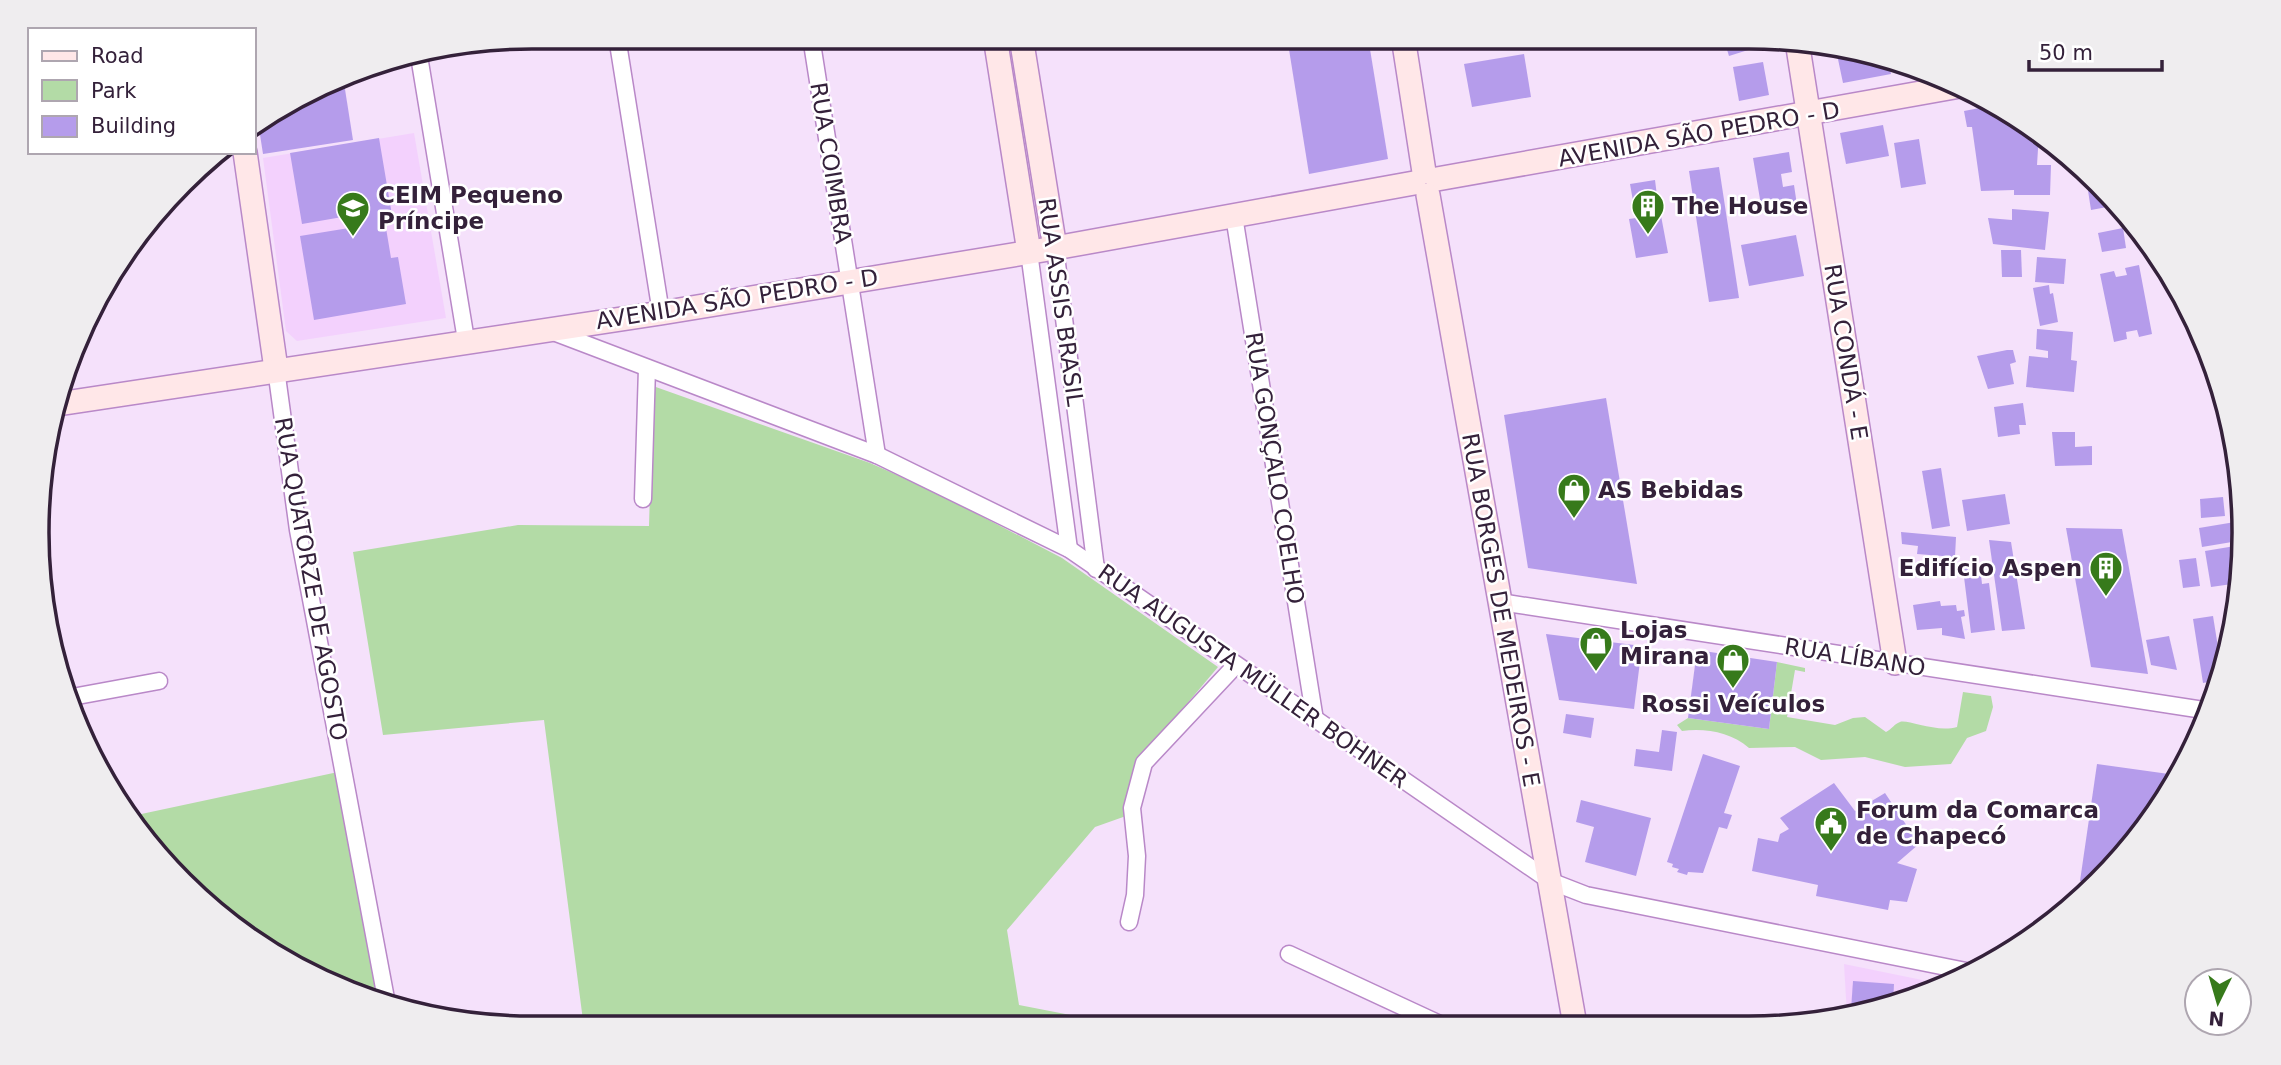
<svg xmlns="http://www.w3.org/2000/svg" width="2281" height="1065" viewBox="0 0 2281 1065" font-family="'DejaVu Sans',sans-serif">
<style>
.built{fill:#f3d1fd}
.green{fill:#b3dba6}
.building{fill:#b59ceb}
.lines{fill:none;stroke-linecap:round;stroke-linejoin:round}
.street-casing{stroke:#b988c8;stroke-width:19}
.secondary-casing{stroke:#b988c8;stroke-width:26}
.street{stroke:#fff;stroke-width:16}
.secondary{stroke:#ffe7e8;stroke-width:23}
.labels{text-anchor:middle;dominant-baseline:central;stroke-width:5;stroke-linejoin:round;paint-order:stroke}
.street-label{font-size:23px;fill:#34213a;stroke:#fff}
.poi-label{font-size:23px;font-weight:bold;fill:#34213a;stroke:#fff;text-anchor:start}
.rim{fill:none;stroke:#34213a;stroke-width:3.5}
</style>
<rect width="100%" height="100%" fill="#f5e1fb"/>
<g class="built">
<path d="M414,133l32,185 -149,23 -11,-10 -23,-173z"/>
<path d="M1844,964l88,18 1,10 -86,23z"/>
</g>
<g class="green">
<path d="M653,386l217,77 61,27 131,68 156,109 -81,96 -11,53 -31,11 -88,103 12,75 108,21 -543,2 -40,-308 -161,15 -30,-183 165,-27 131,1z"/>
<path d="M1777,662l28,6v4l-10,-2 -8,47 48,8 18,-7 12,-1 21,15c6,-3 8,-8 14,-10 7,-3 36,11 57,5l6,-35 28,4 2,11 -7,24 -19,7 -16,26 -46,3 -40,-10 -44,3 -26,-13 -46,1c-18,-16 -44,-20 -67,-17l-5,-6 11,-7 81,11z"/>
<path d="M338,772l42,230 -37,-11 -137,-86 -74,-89z"/>
</g>
<g class="building">
<path d="M1287,37h81l20,122 -79,15z"/>
<path d="M1723,37l39,1 2,7 -35,11z"/>
<path d="M1835,45l33,8 1,5 10,-2 9,3 3,15 -48,9z"/>
<path d="M1524,54l7,43 -59,10 -8,-43z"/>
<path d="M1763,62l6,33 -30,6 -6,-34z"/>
<path d="M367,66l2,9 -32,6 -1,-1z"/>
<path d="M344,83l9,57 -90,14 -5,-32 27,-19 34,-16z"/>
<path d="M1995,105l44,28 -2,32h14l-1,30h-36v-5l-33,1 -9,-64h-5l-3,-16z"/>
<path d="M1883,125l6,31 -43,8 -6,-31z"/>
<path d="M379,138l14,83 -8,1 6,36 7,-1 8,47 -92,16 -14,-84 49,-8 -1,-12 -46,8 -12,-71z"/>
<path d="M1919,139l7,45 -25,4 -7,-45z"/>
<path d="M1789,152l3,20 -11,2 2,13 11,-2 3,20 -35,6 -9,-53z"/>
<path d="M1719,167l20,131 -30,4 -20,-131z"/>
<path d="M1655,180l2,16h4l2,8 -4,1 9,48 -32,5 -7,-39 7,-1 -6,-34z"/>
<path d="M2099,182l3,3 16,20 -27,5 -4,-26z"/>
<path d="M2012,209l37,3 -4,38 -52,-6 -5,-26 24,2z"/>
<path d="M2123,228l3,20 -24,4 -4,-19z"/>
<path d="M1796,235l8,41 -55,10 -8,-41z"/>
<path d="M2001,250h20l1,27h-20z"/>
<path d="M2037,257l29,2 -2,25 -29,-2z"/>
<path d="M2139,265l13,69 -13,3 -2,-7 -11,2 1,7 -13,3 -14,-68 14,-3 2,6 11,-2 -2,-7z"/>
<path d="M2049,285l1,9 3,-1 5,29 -18,4 -7,-38z"/>
<path d="M2037,329l36,3 -2,28 6,1 -3,31 -48,-5 3,-31 19,2v-7l-12,-2z"/>
<path d="M2007,350h6l3,12 -6,2 4,20 -26,5 -11,-33z"/>
<path d="M1606,398l31,186 -109,-16 -24,-153z"/>
<path d="M2023,403l3,22h-7l1,9 -22,3 -4,-30z"/>
<path d="M2052,432h23v15l17,-1v19l-37,1z"/>
<path d="M1941,468l9,58 -18,3 -10,-58z"/>
<path d="M2005,494l5,30 -43,7 -5,-31z"/>
<path d="M2223,497l2,19 -24,2 -1,-19z"/>
<path d="M2235,522l3,19 -36,6 -3,-19z"/>
<path d="M2066,528l56,1 26,145 -57,-7z"/>
<path d="M1901,532l55,5 -1,20 -38,-3 1,-8 -16,-2z"/>
<path d="M1989,540l22,2 14,87 -23,2z"/>
<path d="M2241,545l-2,38 -28,4 -6,-36z"/>
<path d="M2196,558l4,28 -17,2 -4,-28z"/>
<path d="M1980,566l2,18 7,-1 6,47 -24,3 -8,-64z"/>
<path d="M1940,601l1,5 15,-1 1,6 7,-1 1,6 -4,1 4,22 -23,-4v-7l-25,2 -4,-25z"/>
<path d="M2213,616l9,56 -3,8 -16,3 -10,-64z"/>
<path d="M1546,634l96,12 -8,63 -75,-9z"/>
<path d="M2169,636l8,34 -26,-5 -5,-25z"/>
<path d="M1697,650l80,12 -8,67 -81,-11z"/>
<path d="M1566,714l28,4 -3,20 -28,-5z"/>
<path d="M1662,730l15,2 -5,39 -38,-5 2,-17 23,3z"/>
<path d="M1703,754l37,12 -16,47 8,2 -5,14 -8,-2 -16,46 -15,-1 -1,3 -10,-3 2,-3 -7,-2 1,-3 -6,-2z"/>
<path d="M2097,764l79,11 -34,59 -48,49 -14,-2z"/>
<path d="M1834,783l21,28 30,-18 34,51 -22,19 20,6 -10,33 -17,-2 -2,10 -72,-14 2,-11 -66,-14 6,-33 20,4 2,-8 9,-5 -9,-11z"/>
<path d="M1581,800l70,18 -15,58 -51,-14 9,-35 -18,-5z"/>
<path d="M1853,981l41,3 -1,19 -31,8 -11,-1z"/>
</g>
<g class="lines">
<defs>
<g id="street">
<path d="M617,37l44,276"/>
<path d="M811,37l66,418"/>
<path d="M419,56l47,284"/>
<path d="M1234,216l81,504"/>
<path d="M1055,248l41,321"/>
<path d="M1029,252l40,297"/>
<path d="M551,331l326,124 192,94 481,332 36,14 385,77"/>
<path d="M276,369l22,161 89,474"/>
<path d="M643,499l4,-131"/>
<path d="M1500,602l710,109"/>
<path d="M72,697l87,-16"/>
<path d="M1129,922l6,-27 2,-39 -5,-48 12,-45 91,-97"/>
<path d="M1289,954l153,71"/>
</g>
<g id="secondary">
<path d="M995,37l34,215"/>
<path d="M1021,37l34,211"/>
<path d="M1403,37l21,135"/>
<path d="M1797,41l98,622"/>
<path d="M245,152l31,217"/>
<path d="M1437,179l523,-93"/>
<path d="M1428,195l147,830"/>
<path d="M58,404l603,-91 394,-65 359,-65"/>
</g>
</defs>
<use href="#street" class="street-casing"/>
<use href="#secondary" class="secondary-casing"/>
<use href="#street" class="street"/>
<use href="#secondary" class="secondary"/>
</g>
<defs>
<symbol id="building-pin" viewBox="-11 -11 22 30"><path d="M0 17L-7.5 6A9.5 9.5 0 1 1 7.5 6Z" fill="#377a1b" stroke="#fff"/><path d="M-4-6H4V6H1V3H-1V6H-4ZM-2.5-4.3h1.7v1.8h-1.7ZM.8-4.3h1.7v1.8H.8ZM-2.5-1h1.7V.8h-1.7ZM.8-1h1.7V.8H.8Z" fill="#fff"/></symbol>
<symbol id="school-pin" viewBox="-11 -11 22 30"><path d="M0 17L-7.5 6A9.5 9.5 0 1 1 7.5 6Z" fill="#377a1b" stroke="#fff"/><path d="M0-5L7-2L0 1L-7-2ZM-4 1L0 2.5L4 1V4Q0 6-4 4Z" fill="#fff"/></symbol>
<symbol id="shop-pin" viewBox="-11 -11 22 30"><path d="M0 17L-7.5 6A9.5 9.5 0 1 1 7.5 6Z" fill="#377a1b" stroke="#fff"/><path d="M-5-2.5h2.3a2.7 3.5 0 0 1 5.4 0H5L5.5 6h-11ZM-1.5-2.5h3a1.5 2.3 0 0 0-3 0Z" fill="#fff"/></symbol>
<symbol id="civic-pin" viewBox="-11 -11 22 30"><path d="M0 17L-7.5 6A9.5 9.5 0 1 1 7.5 6Z" fill="#377a1b" stroke="#fff"/><path d="M-.6-6.5H3V-4.5H.6V-3L4-1V1h2V6H-6V1h2V-1L-.6-3ZM-1.2 2.5V6h2.4V2.5Z" fill="#fff"/></symbol>
</defs>
<g fill-rule="evenodd">
<use href="#building-pin" x="1629" y="187" width="38" height="52"/>
<use href="#school-pin" x="334" y="189" width="38" height="52"/>
<use href="#shop-pin" x="1555" y="471" width="38" height="52"/>
<use href="#building-pin" x="2087" y="549" width="38" height="52"/>
<use href="#shop-pin" x="1577" y="624" width="38" height="52"/>
<use href="#shop-pin" x="1714" y="641" width="38" height="52"/>
<use href="#civic-pin" x="1812" y="804" width="38" height="52"/>
</g>
<g class="labels">
<g class="street-label">
<text transform="translate(1699 134) rotate(-10)">AVENIDA SÃO PEDRO - D</text>
<text transform="translate(831 163) rotate(81)">RUA COIMBRA</text>
<text transform="translate(737 299) rotate(-9)">AVENIDA SÃO PEDRO - D</text>
<text transform="translate(1061 302) rotate(82)">RUA ASSIS BRASIL</text>
<text transform="translate(1846 352) rotate(81)">RUA CONDÁ - E</text>
<text transform="translate(1275 468) rotate(81)">RUA GONÇALO COELHO</text>
<text transform="translate(311 579) rotate(80)">RUA QUATORZE DE AGOSTO</text>
<text transform="translate(1501 610) rotate(80)">RUA BORGES DE MEDEIROS - E</text>
<text transform="translate(1855 657) rotate(9)">RUA LÍBANO</text>
<text transform="translate(1253 676) rotate(35)">RUA AUGUSTA MÜLLER BOHNER</text>
</g>
<g class="poi-label">
<text x="378" y="195">CEIM Pequeno<tspan x="378" dy="26">Príncipe</tspan></text>
<text x="1672" y="206">The House</text>
<text x="1598" y="490">AS Bebidas</text>
<text x="2082" y="568" text-anchor="end">Edifício Aspen</text>
<text x="1620" y="630">Lojas<tspan x="1620" dy="26">Mirana</tspan></text>
<text x="1733" y="704" text-anchor="middle">Rossi Veículos</text>
<text x="1856" y="810">Forum da Comarca<tspan x="1856" dy="26">de Chapecó</tspan></text>
</g>
</g>
<path d="M0 0H2281V1065H0ZM532 49H1749A483 483 0 0 1 2232 532V533A483 483 0 0 1 1749 1016H532A483 483 0 0 1 49 533V532A483 483 0 0 1 532 49Z" fill="#efedef" fill-rule="evenodd"/>
<path class="rim" d="M532 49H1749A483 483 0 0 1 2232 532V533A483 483 0 0 1 1749 1016H532A483 483 0 0 1 49 533V532A483 483 0 0 1 532 49Z"/>
<rect x="28" y="28" width="228" height="126" fill="#ffffff" stroke="#aea6b0" stroke-width="2"/>
<rect x="42" y="51" width="35" height="10" fill="#ffe7e8" stroke="#aea6b0" stroke-width="2"/>
<text x="91" y="63" font-size="21" fill="#34213a">Road</text>
<rect x="42" y="80" width="35" height="21" fill="#b3dba6" stroke="#aea6b0" stroke-width="2"/>
<text x="91" y="98" font-size="21" fill="#34213a">Park</text>
<rect x="42" y="116" width="35" height="21" fill="#b59ceb" stroke="#aea6b0" stroke-width="2"/>
<text x="91" y="133" font-size="21" fill="#34213a">Building</text>
<g transform="translate(2218 1002) rotate(185)"><circle r="33" fill="#ffffff" stroke="#aea6b0" stroke-width="2"/>
<path d="M0-5L12 26L0 18L-12 26Z" fill="#377a1b"/>
<text y="-10" font-size="19" font-weight="bold" text-anchor="middle" fill="#34213a">N</text>
</g>
<path d="M2029 60v10h133v-10" fill="none" stroke="#34213a" stroke-width="3.5"/>
<text x="2039" y="60" font-size="21" fill="#34213a" stroke="#ffffff" stroke-width="5" paint-order="stroke">50 m</text>
</svg>
